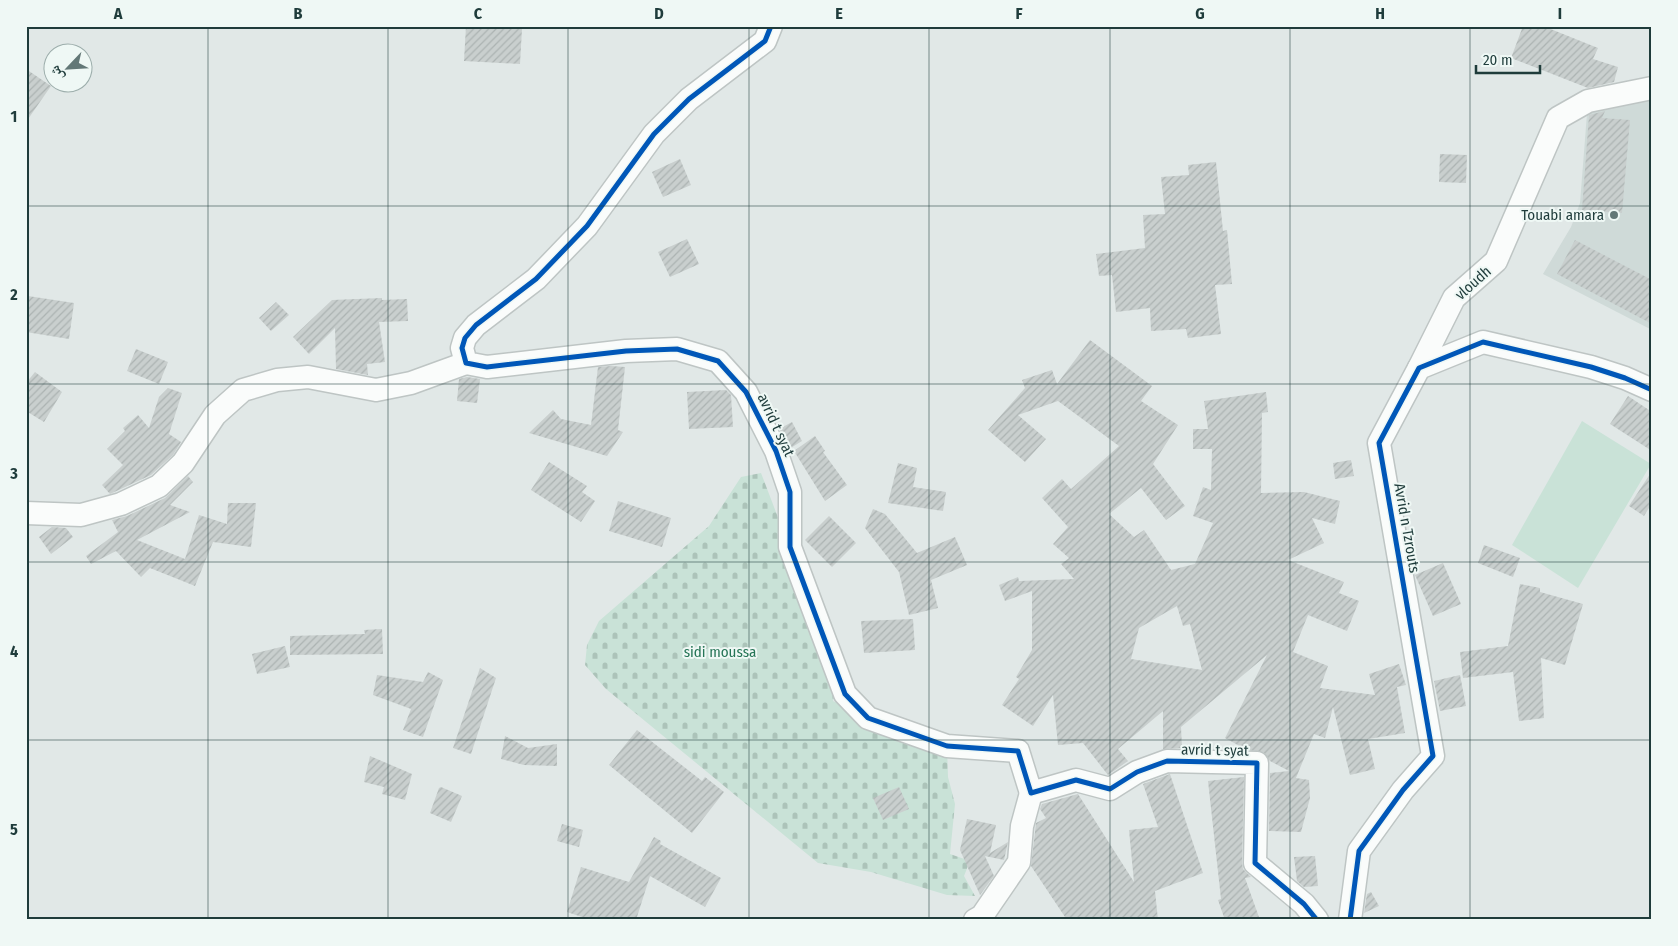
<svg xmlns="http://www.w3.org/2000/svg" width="1678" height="946" viewBox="0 0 1678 946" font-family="'Fira Sans Condensed','Noto Naskh Arabic',sans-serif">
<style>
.built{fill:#cfdad8}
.green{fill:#c9e2d7}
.cemetery{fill:url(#cemetery-stones)}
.building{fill:url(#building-hatch);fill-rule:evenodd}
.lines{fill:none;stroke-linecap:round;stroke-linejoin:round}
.minor-casing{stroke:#bec5c4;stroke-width:25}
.minor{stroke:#fafcfb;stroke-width:22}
.cycleway-casing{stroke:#eff8f5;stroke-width:8}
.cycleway{stroke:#0057b8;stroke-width:5}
.grid{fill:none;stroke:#1f3c3b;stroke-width:1;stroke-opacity:0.55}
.poi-dot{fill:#637877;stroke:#eff8f5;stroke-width:2}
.labels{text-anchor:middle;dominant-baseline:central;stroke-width:4;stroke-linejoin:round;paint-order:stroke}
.poi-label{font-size:15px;fill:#1f3c3b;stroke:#eff8f5;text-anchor:end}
.street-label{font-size:15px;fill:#1f3c3b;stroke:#eff8f5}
.park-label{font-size:15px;fill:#267557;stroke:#eff8f5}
.neatline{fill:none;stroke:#1f3c3b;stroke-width:2}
.grid-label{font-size:16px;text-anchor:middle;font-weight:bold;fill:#1f3c3b}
</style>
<defs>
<pattern id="cemetery-stones" width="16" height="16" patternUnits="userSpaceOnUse" patternTransform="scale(1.25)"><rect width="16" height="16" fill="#c9e2d7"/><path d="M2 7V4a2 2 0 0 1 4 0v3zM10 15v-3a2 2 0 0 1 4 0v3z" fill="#acc3b9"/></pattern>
<pattern id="building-hatch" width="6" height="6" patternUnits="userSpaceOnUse" patternTransform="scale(1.25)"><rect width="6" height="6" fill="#c9cfce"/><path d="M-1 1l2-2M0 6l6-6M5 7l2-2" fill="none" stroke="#acb3b2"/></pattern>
</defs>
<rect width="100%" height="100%" fill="#e1e8e7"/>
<path class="built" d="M1652,88v242l-109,-56 28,-47 9,-24 8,-102z"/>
<path class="green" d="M1582,421l69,43 -73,124 -66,-43z"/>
<path class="cemetery" d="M761,473l78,204 -6,24 35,17 79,28 1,31 7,27 -5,50 20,7 -6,15 11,20 -28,-1 -76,-23 -53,-9 -212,-174 -21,-24 2,-20 12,-24 110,-95 32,-49z"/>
<g class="building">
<path d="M466,26l56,3 -2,35 -56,-3z"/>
<path d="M1523,26h20l55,22 -5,11 25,8 -4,15 -26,6 -77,-30z"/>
<path d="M26,69l25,17 -25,36z"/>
<path d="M1605,111l-3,7 28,2 -8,93 -40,-3 7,-95z"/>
<path d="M1440,154l27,1 -1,28 -27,-1z"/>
<path d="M680,159l11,26 -28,12 -11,-25z"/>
<path d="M1216,162l7,69 4,-1 5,54 -17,1 6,49 -33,4 -2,-9 -35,2 -1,-23 -34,4 -4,-37 -13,1 -3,-22 49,-6 -2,-33 22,-1 -4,-37 28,-2 -1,-10z"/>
<path d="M687,239l12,25 -29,13 -12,-25z"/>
<path d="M1575,240l77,40v44l-95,-50z"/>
<path d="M28,296l46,7 -5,36 -43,-7z"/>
<path d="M382,298v2l25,-1 1,22 -29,1 6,40 -18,2 1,11 -32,-6 -1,-41 -26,26 -16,-17 39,-37z"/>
<path d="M276,302l13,13 -18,16 -12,-13z"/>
<path d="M1090,340l62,46 -11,15 37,24 -25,39 32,42 -19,14 -25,-32 -32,26 25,23 10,-7 27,40 24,-6 18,-41 -20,-7 10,-29 8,3 1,-41h-19v-20h15l-4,-28 62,-9 2,20 -6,1 -1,80 43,-1 36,9 -5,23 -23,-6 12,25 -36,17 56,22 -5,11 20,8 -12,30 -39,-16 -15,37 35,14 -8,22 55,7 -6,-21 30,-10 7,21 -9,2 8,46 -37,6 7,30 -25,6 -17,-68 -8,31 -11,-4 -18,44 13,2 1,18 -9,34 -32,-1 1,-58 19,-2 -19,-10 -7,-9 -16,-2 -22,-12 42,-83 -86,72 1,21 -19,1v-38l-45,38 10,12 -20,14 -25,-32 -25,2 -5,-50 -20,31 -31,-21 17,-26 -3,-2 16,-27v-59l-27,10 -6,-16 19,-8 1,4 55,-2 -13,-15 8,-6 -16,-14 15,-17 -26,-29 20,-19 9,10 48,-43 -61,-45 -40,14 28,24 -21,23 -37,-32 37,-42 -3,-8 30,-10 5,14zM1177,606l6,20 7,-2 12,46 -71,-11 8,-31z"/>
<path d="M136,349l32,13 -9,22 -32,-13z"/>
<path d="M611,366l14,1 -7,63 5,2 -16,24 -78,-23 24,-23 8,9 30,6 7,-58z"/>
<path d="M35,372l27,20 -18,30 -18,-11v-28z"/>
<path d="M467,377l13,2 -3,24 -20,-2 2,-22z"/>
<path d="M168,388l14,5 -13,41 12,8 -8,13 -22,20 -41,19 -8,-9 21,-20 -16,-16 18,-18 -2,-3 15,-13 11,13 10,-31z"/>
<path d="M726,390l5,5 2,32 -44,2 -2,-37z"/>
<path d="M1628,396l24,16v39l-42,-27z"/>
<path d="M792,422l10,19 -13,8 -10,-20z"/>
<path d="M815,436l10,15 -2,1 24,33 -22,16 -31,-50z"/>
<path d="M1351,460l3,16 -19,3 -2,-16z"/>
<path d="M549,462l38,24 -5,6 13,9 -14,21 -50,-32z"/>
<path d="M898,463l19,5 -4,19 33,5 -3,19 -55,-8z"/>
<path d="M1652,471v32l-8,13 -15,-10z"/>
<path d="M188,476l5,6 -23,23 20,7 -53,28 48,19 14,-44 28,9 1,-21h28l-5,44 -38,-5 -18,44 -45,-18 -9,9 -25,-26 -25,13 -5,-8 32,-24 -6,-12 15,-4 38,-18z"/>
<path d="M618,501l53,17 -9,29 -53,-16z"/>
<path d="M873,509l12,5 32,39 38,-16 12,28 -36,15 7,28 -29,7 -10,-43 -34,-44z"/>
<path d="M829,516l27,27 -24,24 -27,-27z"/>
<path d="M52,527l14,1 7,9 -22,17 -12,-17z"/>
<path d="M1484,545l36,13 -7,19 -35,-14z"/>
<path d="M1443,563l18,41 -28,12 -18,-41z"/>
<path d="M1520,584l20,4v4l43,12 -18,61 -24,-7 3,60 -25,3 -6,-49 -50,6 -3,-26 48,-6z"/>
<path d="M913,619l2,31 -51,3 -3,-32z"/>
<path d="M382,629l1,25 -93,1v-19l75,-2 -1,-4z"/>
<path d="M285,646l5,21 -33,7 -5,-20z"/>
<path d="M480,668l16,10 -25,76 -18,-6z"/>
<path d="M428,672l15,8 -20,57 -20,-7 8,-21 -38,-14 4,-20 46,7z"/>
<path d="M1460,675l6,31 -26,5 -6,-30z"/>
<path d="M637,730l65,51 3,-4 19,15 -32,41 -83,-68z"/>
<path d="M505,736l23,12 29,-4v22l-33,-1 -23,-6z"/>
<path d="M370,756l42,18 -7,26 -23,-6 2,-7 -20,-5z"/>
<path d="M1170,774l33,99 -48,18 3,29h-91l-36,-54 5,-43 10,-5 -6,-9 2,-5 36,-10 56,88 -5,-52 29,-3 -15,-43z"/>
<path d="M1244,777l-2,86 1,6 8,8 -6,1 15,42h-35l-7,-20 3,-1 -13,-118z"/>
<path d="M441,787l21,9 -11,26 -21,-9 9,-25z"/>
<path d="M899,787l10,22 -26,11 -10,-22z"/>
<path d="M967,819l29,6 -6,28 18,-11 -4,18 -19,-4 9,20 -14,19 -20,-45z"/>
<path d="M562,824l21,6 -4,17 -22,-6z"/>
<path d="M654,837l7,4 -1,3 61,34 -16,29 -55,-31 -14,44h-45l-24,-8 14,-45 48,15z"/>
<path d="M1315,856l3,30 -14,1 -7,-6 -3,-24z"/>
<path d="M1371,892l8,14 -15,7 3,-19z"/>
</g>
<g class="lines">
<defs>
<g id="minor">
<path d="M771,26l-6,15 -76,58 -35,35 -67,92 -51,53 -60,46 -11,13 -3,10 4,15 21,4 139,-16 51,-2 41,12 28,31 30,59 14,41v55l55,147 23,24 79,28 71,5 13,42 45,-13 34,9 27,-17 30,-11 90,2 -2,100 49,41 13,16"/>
<path d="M1419,368l35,-70 42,-37 62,-143 30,-17 64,-13"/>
<path d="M26,513l55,2 40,-11 38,-18 24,-23 32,-48 28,-25 34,-10 31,-3 68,13 35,-7 55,-20"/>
<path d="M975,920l7,-4 37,-54 3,-36 9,-33"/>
<path d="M1350,920l9,-69 44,-61 30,-34 -54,-313 40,-75 64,-26 108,25 34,11 27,12"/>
</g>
</defs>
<use href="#minor" class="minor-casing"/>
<use href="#minor" class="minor"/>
<defs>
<g id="cycleway">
<path d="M771,26l-6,15 -76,58 -35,35 -67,92 -51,53 -60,46 -11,13 -3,10 4,15 21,4 139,-16 51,-2 41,12 28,31 30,59 14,41v55l55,147 23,24 79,28 71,5 13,42 45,-13 34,9 27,-17 30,-11 90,2 -2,100 49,41 13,16"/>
<path d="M1350,920l9,-69 44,-61 30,-34 -54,-313 40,-75 64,-26 108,25 34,11 27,12"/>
</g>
</defs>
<use href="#cycleway" class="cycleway-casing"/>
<use href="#cycleway" class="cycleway"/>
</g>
<path class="grid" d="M208,26v894M388,26v894M568,26v894M749,26v894M929,26v894M1110,26v894M1290,26v894M1470,26v894M26,206h1626M26,384h1626M26,562h1626M26,740h1626"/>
<circle class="poi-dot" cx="1614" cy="215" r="5"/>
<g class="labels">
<g class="poi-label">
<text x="1604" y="215">Touabi amara</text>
</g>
<g class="street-label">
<text transform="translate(1473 283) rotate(-42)">vloudh</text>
<text transform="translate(776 425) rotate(65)">avrid t syat</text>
<text transform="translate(1407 528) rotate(80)">Avrid n Tzrouts</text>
<text transform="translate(1215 750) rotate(1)">avrid t syat</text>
</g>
<g class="park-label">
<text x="720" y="652">sidi moussa</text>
</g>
</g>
<rect width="1678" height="946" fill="none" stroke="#eff8f5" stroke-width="55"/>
<g transform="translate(68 68) rotate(245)"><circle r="24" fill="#eff8f5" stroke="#9cadab"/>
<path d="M0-4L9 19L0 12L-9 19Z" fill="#637877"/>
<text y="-8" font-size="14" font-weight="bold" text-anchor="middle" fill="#1f3c3b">ش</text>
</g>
<path d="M1476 65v8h64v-8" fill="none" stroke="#1f3c3b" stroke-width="2.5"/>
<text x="1483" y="65" font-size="15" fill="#1f3c3b" stroke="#eff8f5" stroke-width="4" paint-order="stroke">20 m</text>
<rect x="28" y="28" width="1622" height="890" class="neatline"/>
<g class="grid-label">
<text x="118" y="19">A</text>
<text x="298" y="19">B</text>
<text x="478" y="19">C</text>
<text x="659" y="19">D</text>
<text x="839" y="19">E</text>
<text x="1019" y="19">F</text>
<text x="1200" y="19">G</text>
<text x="1380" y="19">H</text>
<text x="1560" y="19">I</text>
<text x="14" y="122">1</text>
<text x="14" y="300">2</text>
<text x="14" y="479">3</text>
<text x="14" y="657">4</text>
<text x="14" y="835">5</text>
</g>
</svg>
